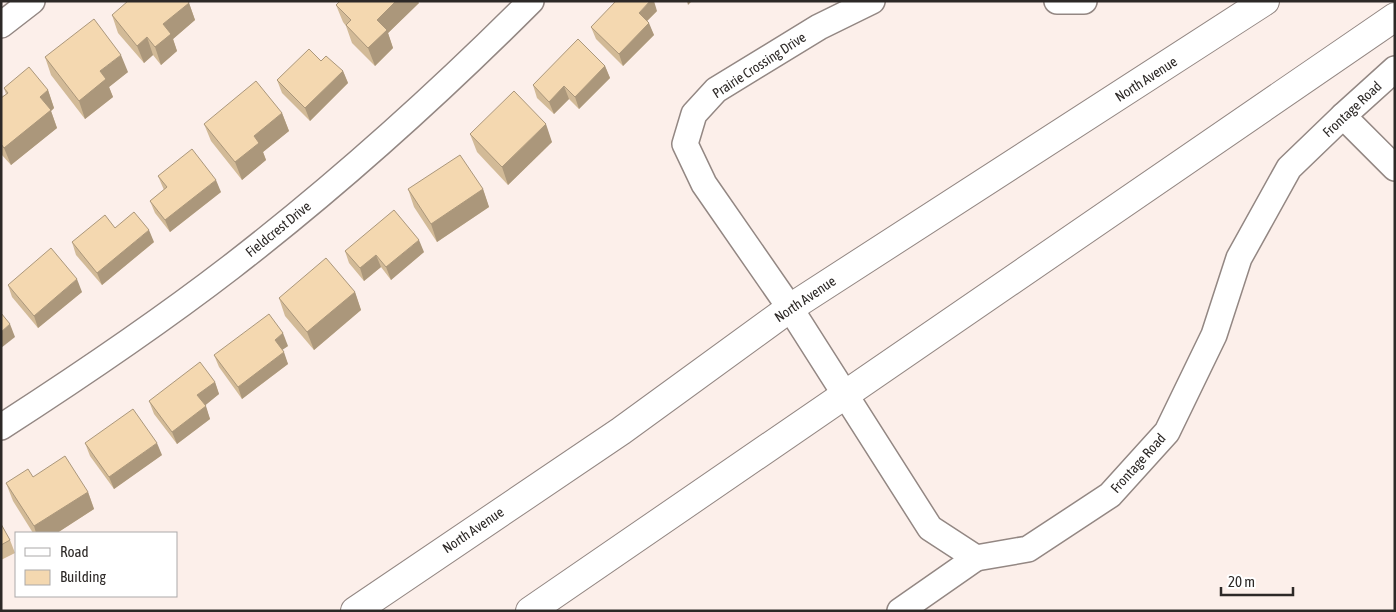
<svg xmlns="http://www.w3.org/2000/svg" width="1396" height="612" viewBox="0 0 1396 612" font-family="'Asap Condensed',sans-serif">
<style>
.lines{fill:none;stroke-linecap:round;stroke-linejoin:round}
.street-casing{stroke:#938783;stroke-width:28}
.primary-casing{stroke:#938783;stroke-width:30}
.street{stroke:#fff;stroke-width:25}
.primary{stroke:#fff;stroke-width:28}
.wall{fill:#d2ba97}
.shaded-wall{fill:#ab977b}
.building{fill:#f4d8b0;stroke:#ab977b}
.labels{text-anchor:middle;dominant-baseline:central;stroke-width:4.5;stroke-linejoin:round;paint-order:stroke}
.street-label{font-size:14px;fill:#2d2927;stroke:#fff}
</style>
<rect width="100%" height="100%" fill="#fcefea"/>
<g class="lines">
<defs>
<g id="street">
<path d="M872,1l-53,26 -103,63 -22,24 -9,30 19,40 86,124 140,220 46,30 52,-9 82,-54 57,-63 47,-97 25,-77 50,-90 54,-52 52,-47"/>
<path d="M1057,1h27"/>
<path d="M1,25l31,-24"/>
<path d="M1343,116l52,52"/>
<path d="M1,427c79,-51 156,-103 230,-160 106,-82 205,-171 300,-266"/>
<path d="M900,611l76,-53"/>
</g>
<g id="primary">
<path d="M355,611l266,-180 169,-123 475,-307"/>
<path d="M530,611l865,-594"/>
</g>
</defs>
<use href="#street" class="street-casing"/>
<use href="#primary" class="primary-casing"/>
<use href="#street" class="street"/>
<use href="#primary" class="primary"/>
</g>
<g class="wall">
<path d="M189,3l6,17 -22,19 4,12 -16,14 -8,-10 -9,8 -26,-30 -6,-18z"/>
<path d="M419,3l-31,30 5,15 -18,18 -23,-23 -6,-17 -3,-4 -7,-17z"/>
<path d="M657,11l-10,10 7,14 -31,31 -27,-27 -5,-12z"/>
<path d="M45,57l83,15 -19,15 4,10 -28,22 -34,-44z"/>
<path d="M321,61l22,10 5,12 -38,38 -28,-28 -5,-13z"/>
<path d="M605,66l5,12 -31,31 -10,-10 -15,15 -17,-16 -4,-13z"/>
<path d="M4,88l44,2 6,18 -3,3 6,17 -46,37 -10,-11v-56l5,-4z"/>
<path d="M282,113l7,18 -26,21 3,8 -24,20 -31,-39 -7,-17z"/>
<path d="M470,134l82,8 -44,43 -31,-33z"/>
<path d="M158,176l63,16 -51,40 -15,-19 -5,-12 14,-11z"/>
<path d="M408,189h75l6,18 -52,35 -23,-35z"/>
<path d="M72,242h82l-52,43 -26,-30z"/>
<path d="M345,251l79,1 -33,28 -10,-13 -17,14 -15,-18z"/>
<path d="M8,285l74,7 -44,36 -26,-31z"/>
<path d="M355,292l6,18 -47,40 -29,-34 -6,-18z"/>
<path d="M288,346l-6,4 6,14 -46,35 -23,-32 -5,-12z"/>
<path d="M215,382l4,12 -14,11 5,14 -33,25 -23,-30 -5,-13z"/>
<path d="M85,443l77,12 -48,34 -24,-33z"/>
<path d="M33,477l55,15 6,17 -37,24h-24l-20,-32 -7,-18z"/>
<path d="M1,524l9,16 5,13 -14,7z"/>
</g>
<g class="shaded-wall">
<path d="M396,1h22l1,2 -31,30 5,15 -18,18 -7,-18 9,-28z"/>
<path d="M650,1h4l3,10 -14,14 -4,-12z"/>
<path d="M687,1h5l-4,4z"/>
<path d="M189,3l6,17 -22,19 4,12 -16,14 -6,-18 8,-23z"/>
<path d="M649,23l5,12 -31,31 -4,-12z"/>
<path d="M147,37l6,18 -9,8 -7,-17z"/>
<path d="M121,55l7,17 -19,15 4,10 -28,22 -6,-18 21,-30z"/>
<path d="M605,66l5,12 -31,31 -4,-12z"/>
<path d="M343,71l5,12 -38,38 -5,-13z"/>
<path d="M564,86l5,13 -15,15 -5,-12z"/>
<path d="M48,90l6,18 -3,3 6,17 -46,37 -7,-17 36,-51z"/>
<path d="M282,113l7,18 -26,21 3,8 -24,20 -7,-18 19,-26z"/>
<path d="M546,124l6,18 -44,43 -6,-18z"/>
<path d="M216,180l5,12 -51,40 -5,-12z"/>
<path d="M483,189l6,18 -52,35 -6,-18z"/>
<path d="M149,230l5,12 -52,43 -5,-12z"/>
<path d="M419,240l5,12 -33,28 -5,-13z"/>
<path d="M376,255l5,12 -17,14 -4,-13z"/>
<path d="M77,279l5,13 -44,36 -4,-12z"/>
<path d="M355,292l6,18 -47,40 -7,-18z"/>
<path d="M10,324l5,13 -14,11v-16z"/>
<path d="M283,333l5,13 -9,6 -4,-12z"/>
<path d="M284,352l4,12 -46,35 -4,-12z"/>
<path d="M215,382l4,12 -17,14 -5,-13z"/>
<path d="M206,406l4,13 -33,25 -5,-12z"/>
<path d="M157,443l5,12 -48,34 -5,-12z"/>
<path d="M88,492l6,17 -37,24h-21l-2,-7z"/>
</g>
<g class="building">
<path d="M128,1h60l1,2 -26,21 8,10 -16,13 -8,-10 -10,9 -25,-31z"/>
<path d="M340,1h56l-19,19 10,10 -19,18 -22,-23 5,-5 -15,-15z"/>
<path d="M616,1h34l-11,12 10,10 -30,31 -28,-27z"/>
<path d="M94,19l27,36 -21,16 6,8 -27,22 -34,-44z"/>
<path d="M578,39l27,27 -30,31 -11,-11 -15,16 -16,-17z"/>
<path d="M309,49l12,12 5,-5 17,15 -38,37 -28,-28z"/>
<path d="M29,67l19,23 -8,7 11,13 -47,38 -3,-4v-46l7,-5 -4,-5z"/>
<path d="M256,81l26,32 -28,23 5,7 -24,19 -31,-38z"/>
<path d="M514,91l32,33 -44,43 -32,-33z"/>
<path d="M192,149l24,31 -51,40 -15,-19 17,-14 -9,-11z"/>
<path d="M460,155l23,34 -52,35 -23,-35z"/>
<path d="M394,210l25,30 -33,27 -10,-12 -16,13 -15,-17z"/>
<path d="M134,212l15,18 -52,43 -25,-31 33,-27 10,13z"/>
<path d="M51,248l26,31 -43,37 -26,-31z"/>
<path d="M326,258l29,34 -48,40 -28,-34z"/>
<path d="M1,313l9,11 -9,8z"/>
<path d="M269,314l14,19 -8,7 9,12 -46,35 -24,-32z"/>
<path d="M200,362l15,20 -18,13 9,11 -34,26 -23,-31z"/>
<path d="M133,409l24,34 -48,34 -24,-34z"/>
<path d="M65,456l23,36 -54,34 -28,-43 22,-14 5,8z"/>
<path d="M1,524l9,16 -9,5z"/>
</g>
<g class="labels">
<g class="street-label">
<text transform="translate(759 65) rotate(-33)">Prairie Crossing Drive</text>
<text transform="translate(1146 79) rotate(-33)">North Avenue</text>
<text transform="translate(1352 109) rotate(-43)">Frontage Road</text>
<text transform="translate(278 229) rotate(-39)">Fieldcrest Drive</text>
<text transform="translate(805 299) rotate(-34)">North Avenue</text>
<text transform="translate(1138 463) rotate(-48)">Frontage Road</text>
<text transform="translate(473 530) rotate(-34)">North Avenue</text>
</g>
</g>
<rect width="1396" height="612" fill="none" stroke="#2d2927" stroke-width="5"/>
<rect x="15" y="532" width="162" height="65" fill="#ffffff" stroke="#aba9a9"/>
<rect x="25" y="548" width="25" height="8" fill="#ffffff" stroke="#aba9a9"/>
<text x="60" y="557" font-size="15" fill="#2d2927">Road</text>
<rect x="25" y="570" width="25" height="15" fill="#f4d8b0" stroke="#aba9a9"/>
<text x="60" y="582" font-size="15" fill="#2d2927">Building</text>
<path d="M1221 587v8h72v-8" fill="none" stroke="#2d2927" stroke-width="2.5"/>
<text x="1228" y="587" font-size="15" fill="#2d2927" stroke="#ffffff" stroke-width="4" paint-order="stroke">20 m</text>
</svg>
